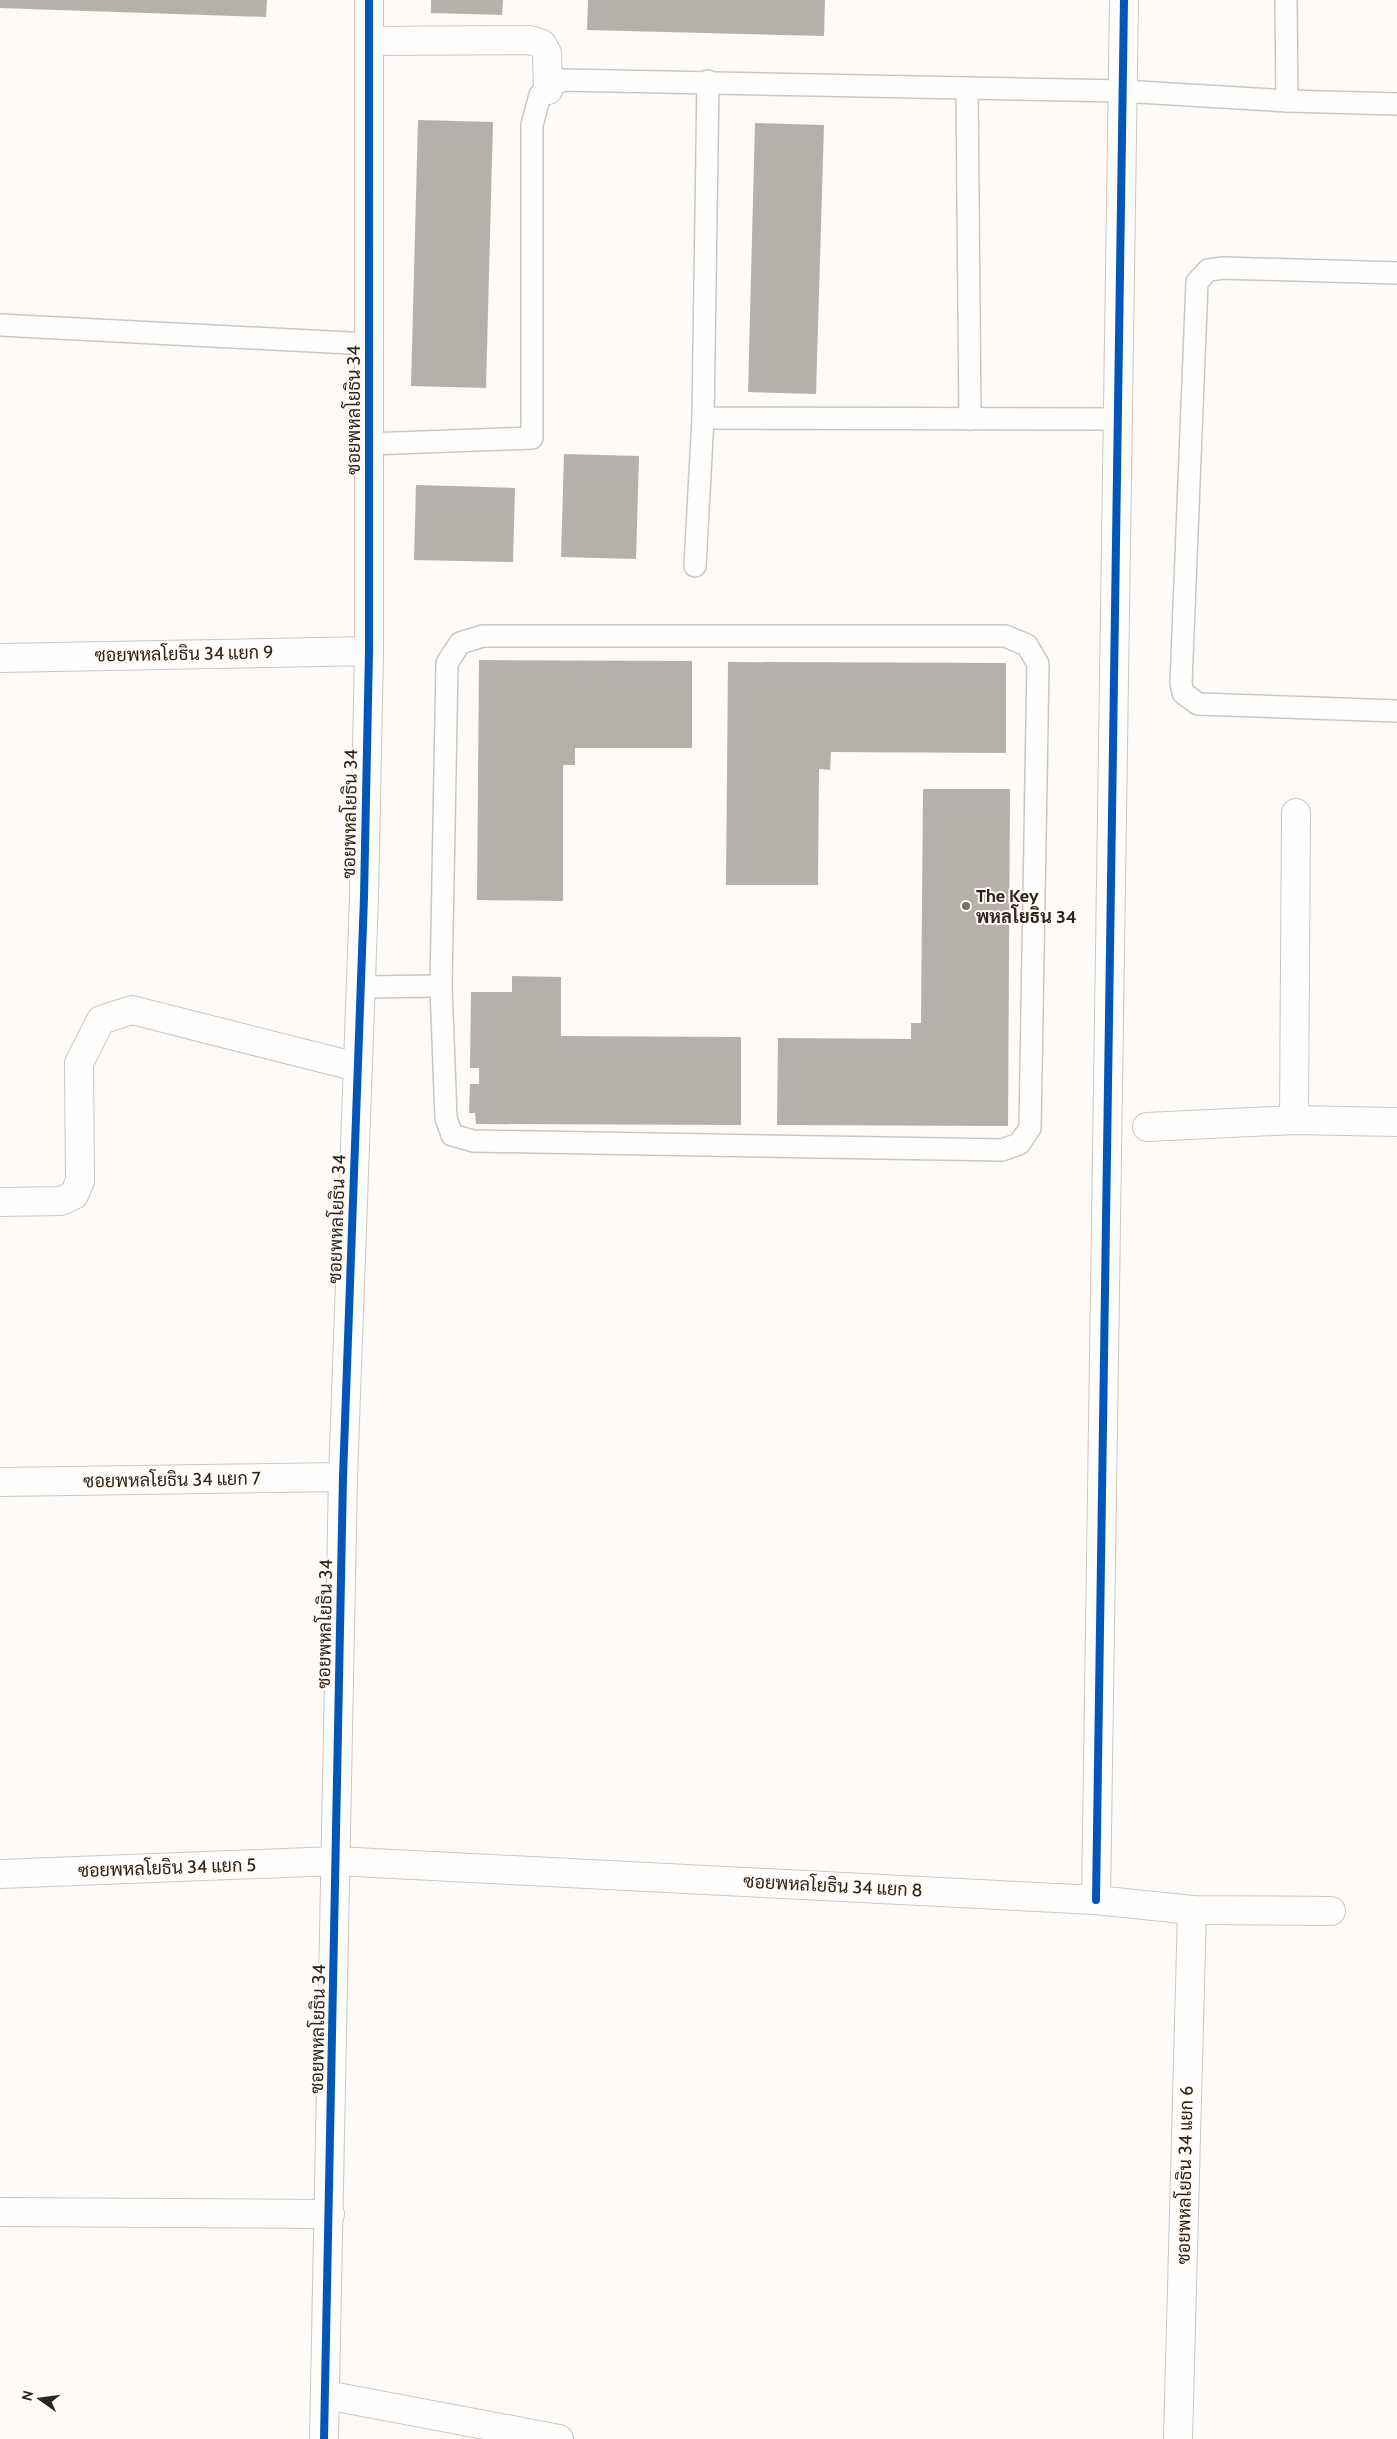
<svg xmlns="http://www.w3.org/2000/svg" width="1397" height="2439" viewBox="0 0 1397 2439" font-family="Cabin,Sarabun,sans-serif">
<style>
.building{fill:#b5b0aa}
.lines{fill:none;stroke-linecap:round;stroke-linejoin:round}
.lane-casing{stroke:#cbc6bf;stroke-width:24}
.street-casing{stroke:#cbc6bf;stroke-width:30}
.lane{stroke:#fffefe;stroke-width:21}
.street{stroke:#fffefe;stroke-width:28}
.cycleway-casing{stroke:#fffaf5;stroke-width:11}
.cycleway{stroke:#0057b8;stroke-width:8}
.poi-dot{fill:#766f67;stroke:#fffaf5;stroke-width:2}
.labels{text-anchor:middle;dominant-baseline:central;stroke-width:4;stroke-linejoin:round;paint-order:stroke}
.street-label{font-size:18px;fill:#2d241a;stroke:#fffaf5}
.poi-label{font-size:18px;font-weight:bold;fill:#2d241a;stroke:#fffaf5;text-anchor:start}
</style>
<rect width="100%" height="100%" fill="#fdfaf7"/>
<g class="building">
<path d="M0,0h267l-1,17 -266,-9z"/>
<path d="M431,0h72l-1,15 -71,-2z"/>
<path d="M588,0h237l-1,36 -237,-6z"/>
<path d="M418,120l75,2 -7,266 -75,-2z"/>
<path d="M755,123l69,2 -8,269 -68,-2z"/>
<path d="M564,454l75,2 -3,103 -75,-2z"/>
<path d="M416,485l99,3 -2,74 -99,-2z"/>
<path d="M479,660l213,1v87h-117v17h-12v136l-86,-1z"/>
<path d="M728,662l278,1v90l-175,-1 -1,18 -11,-1 -1,116h-92z"/>
<path d="M923,789h87l-2,337 -231,-1 1,-87 133,1v-16h10z"/>
<path d="M512,976l49,1v59l180,1v88l-265,-1 -1,-11h-6l1,-29h9v-16h-9l1,-76h41z"/>
</g>
<g class="lines">
<defs>
<g id="lane">
<path d="M1286,0l1,101"/>
<path d="M708,81l-5,337 413,1"/>
<path d="M967,88l3,331"/>
<path d="M1397,273l-173,-5 -16,2 -11,12 -16,401 2,10 15,11 199,7"/>
<path d="M0,325l369,19"/>
<path d="M369,444l163,-6v-313l8,-30 22,-15 560,11 165,10 110,3"/>
<path d="M695,566l8,-148"/>
<path d="M483,636h522l22,9 11,19 -8,464 -11,16 -17,6 -529,-9 -21,-6 -6,-17 -5,-132 6,-323 13,-20z"/>
<path d="M360,987l81,-1"/>
</g>
<g id="street">
<path d="M370,41l160,-1 12,4 5,9 1,37"/>
<path d="M0,658l369,-7"/>
<path d="M1294,1120l2,-307"/>
<path d="M1147,1127l147,-7 103,2"/>
<path d="M0,1202l61,-1 13,-6 6,-14 -1,-118 22,-43 31,-10 225,57"/>
<path d="M0,1482l343,-5"/>
<path d="M0,1874l335,-13 761,39 96,10 139,1"/>
<path d="M1096,1900l28,-1900"/>
<path d="M0,2212l330,2"/>
<path d="M326,2395l233,44"/>
<path d="M324,2439l19,-962 21,-580 5,-246v-651"/>
<path d="M1178,2439l14,-529"/>
</g>
</defs>
<use href="#lane" class="lane-casing"/>
<use href="#street" class="street-casing"/>
<use href="#lane" class="lane"/>
<use href="#street" class="street"/>
<defs>
<g id="cycleway">
<path d="M1096,1900l28,-1900"/>
<path d="M324,2439l19,-962 21,-580 5,-246v-651"/>
</g>
</defs>
<use href="#cycleway" class="cycleway-casing"/>
<use href="#cycleway" class="cycleway"/>
</g>
<circle class="poi-dot" cx="966" cy="906" r="5"/>
<g class="labels">
<g class="street-label">
<text transform="translate(354 410) rotate(-90)">ซอยพหลโยธิน 34</text>
<text transform="translate(184 654) rotate(-1)">ซอยพหลโยธิน 34 แยก 9</text>
<text transform="translate(350 814) rotate(-89)">ซอยพหลโยธิน 34</text>
<text transform="translate(337 1219) rotate(-88)">ซอยพหลโยธิน 34</text>
<text transform="translate(172 1480) rotate(-1)">ซอยพหลโยธิน 34 แยก 7</text>
<text transform="translate(325 1624) rotate(-89)">ซอยพหลโยธิน 34</text>
<text transform="translate(167 1868) rotate(-2)">ซอยพหลโยธิน 34 แยก 5</text>
<text transform="translate(833 1886) rotate(3)">ซอยพหลโยธิน 34 แยก 8</text>
<text transform="translate(318 2029) rotate(-89)">ซอยพหลโยธิน 34</text>
<text transform="translate(1185 2175) rotate(-89)">ซอยพหลโยธิน 34 แยก 6</text>
</g>
<g class="poi-label">
<text x="976" y="896">The Key<tspan x="976" dy="21">พหลโยธิน 34</tspan></text>
</g>
</g>
<g transform="translate(40 2399) rotate(284)" stroke="#fffaf5" stroke-width="4" paint-order="stroke">
<path d="M0-4L9 19L0 12L-9 19Z" fill="#2d241a"/>
<text y="-8" font-size="14" font-weight="bold" text-anchor="middle" fill="#2d241a">N</text>
</g>
</svg>
